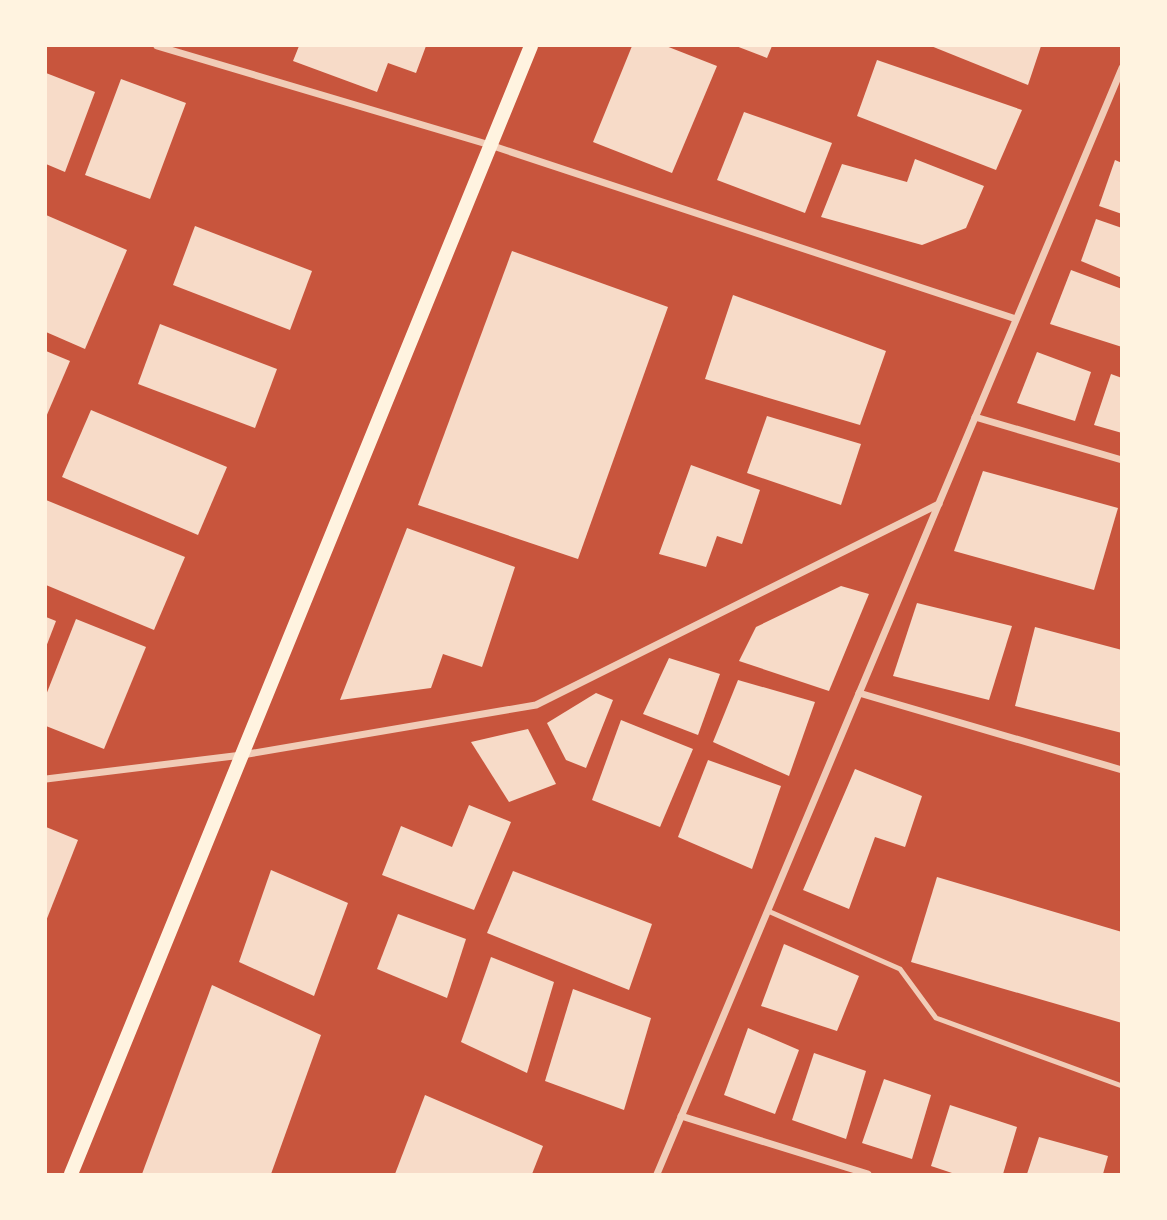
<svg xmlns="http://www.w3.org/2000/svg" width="1167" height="1220" viewBox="0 0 1167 1220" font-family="'Titillium Web',sans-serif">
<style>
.building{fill:#f7dbc8}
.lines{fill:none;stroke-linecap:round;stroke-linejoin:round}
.service{stroke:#f1ccb7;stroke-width:5}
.minor{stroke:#f1ccb7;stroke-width:7}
.secondary{stroke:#fff3e0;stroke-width:14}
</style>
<rect width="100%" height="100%" fill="#c8553d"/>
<g class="building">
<path d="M299,46h127l-10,27 -28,-10 -11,29 -84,-31z"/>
<path d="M632,46h34l51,20 -45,107 -79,-31z"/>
<path d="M736,46h36l-5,12z"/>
<path d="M931,46h110l-13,39z"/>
<path d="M877,60l145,50 -26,60 -139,-54z"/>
<path d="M46,73l49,19 -30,80 -19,-8z"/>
<path d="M121,79l65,24 -36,96 -65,-24z"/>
<path d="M744,112l88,31 -27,70 -88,-33z"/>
<path d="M915,159l69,27 -18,42 -44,17 -101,-28 21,-53 65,18z"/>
<path d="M1115,160l7,3v51l-23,-8z"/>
<path d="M46,215l81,35 -42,99 -39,-17z"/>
<path d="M1096,219l26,9v50l-41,-17z"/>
<path d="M195,226l117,45 -22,59 -117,-45z"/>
<path d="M512,251l156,56 -90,252 -160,-54z"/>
<path d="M1071,270l51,19v58l-72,-23z"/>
<path d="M733,295l153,56 -26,74 -155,-46z"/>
<path d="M160,324l117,45 -22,59 -117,-44z"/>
<path d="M46,351l24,10 -24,56z"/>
<path d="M1037,352l54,20 -16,49 -58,-18z"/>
<path d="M1111,374l11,4v55l-28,-8z"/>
<path d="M91,410l136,57 -29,68 -136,-58z"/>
<path d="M767,416l94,28 -20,61 -94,-32z"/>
<path d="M691,465l69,25 -18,54 -25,-8 -11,31 -47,-13z"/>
<path d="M983,471l135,37 -24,82 -140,-39z"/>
<path d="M46,500l139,57 -31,73 -108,-45z"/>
<path d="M407,528l108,39 -33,100 -39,-13 -12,34 -91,12z"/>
<path d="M841,586l28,8 -40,97 -90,-30 17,-34z"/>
<path d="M917,603l95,23 -23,74 -96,-24z"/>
<path d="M46,617l10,4 -10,26z"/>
<path d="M76,619l70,28 -42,102 -58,-23v-31z"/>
<path d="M1035,627l87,23v83l-107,-27z"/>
<path d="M669,658l51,16 -22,61 -55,-21z"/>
<path d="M738,680l77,22 -26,74 -76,-34z"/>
<path d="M596,693l17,7 -27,68 -20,-8 -19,-37z"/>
<path d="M621,720l72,29 -33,78 -68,-27z"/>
<path d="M528,729l28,55 -47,18 -38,-60z"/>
<path d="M708,760l73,26 -29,83 -74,-32z"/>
<path d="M855,769l67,27 -17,51 -30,-10 -26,72 -46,-19z"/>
<path d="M469,805l42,17 -37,88 -92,-35 19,-49 51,21z"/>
<path d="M46,827l32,13 -32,81z"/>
<path d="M271,870l77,33 -34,93 -75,-34z"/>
<path d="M513,871l139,53 -23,66 -142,-57z"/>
<path d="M937,877l185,55v91l-211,-61z"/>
<path d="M398,914l68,25 -19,59 -70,-29z"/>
<path d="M784,944l75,32 -22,55 -76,-25z"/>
<path d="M491,957l63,25 -27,91 -66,-31z"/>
<path d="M212,985l109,50 -50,139h-129z"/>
<path d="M573,989l78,29 -27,92 -79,-29z"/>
<path d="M748,1028l51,22 -24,64 -51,-19z"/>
<path d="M814,1053l52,18 -20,68 -54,-19z"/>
<path d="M884,1079l47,16 -19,64 -50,-16z"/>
<path d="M425,1095l118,51 -11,28h-137z"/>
<path d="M950,1105l67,22 -14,47h-48l-24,-8z"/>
<path d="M1039,1137l69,19 -5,18h-76z"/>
</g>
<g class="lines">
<path class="service" d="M768,911l132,58 36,49 186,68"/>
<g class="minor">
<path d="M157,46l333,99 526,174"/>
<path d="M975,417l147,43"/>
<path d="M859,693l263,77"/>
<path d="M46,779l196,-24 294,-50 403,-201"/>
<path d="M681,1116l187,58"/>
<path d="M657,1174l465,-1106"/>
</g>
<path class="secondary" d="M71,1174l460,-1128"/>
</g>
<rect width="1167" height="1220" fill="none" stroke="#fff3e0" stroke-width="94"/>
</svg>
